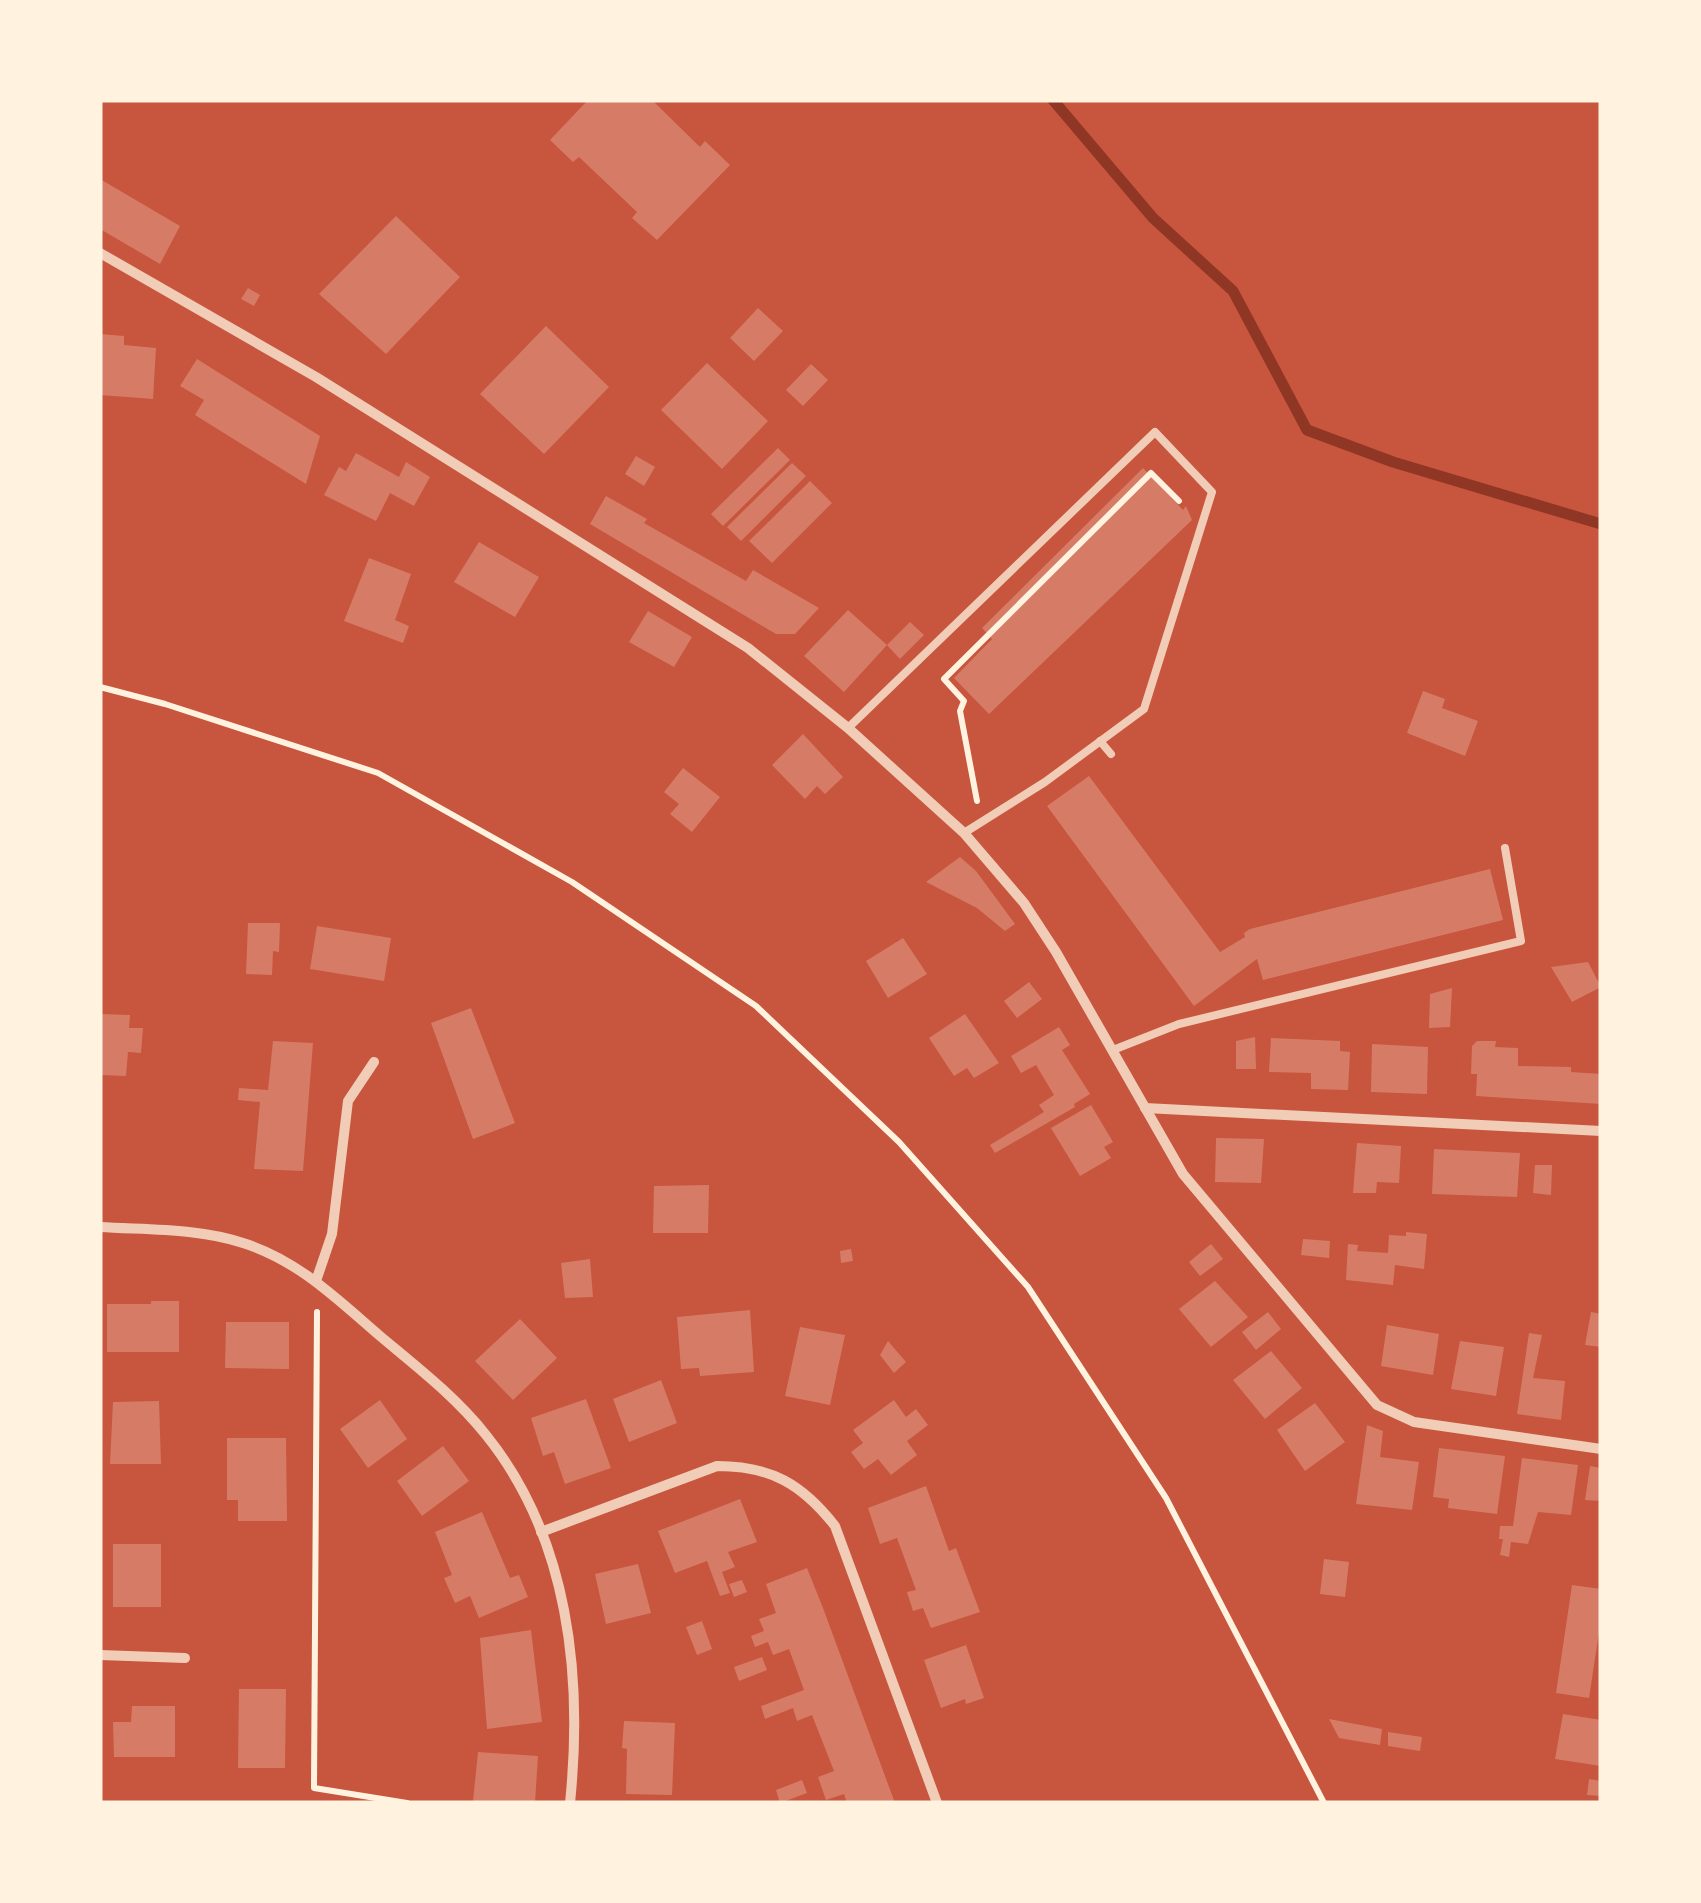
<svg xmlns="http://www.w3.org/2000/svg" width="1701" height="1903" viewBox="0 0 1701 1903" font-family="Signika,sans-serif">
<style>
.lines{fill:none;stroke-linecap:round;stroke-linejoin:round}
.stream{stroke:#8f3625;stroke-width:11}
.building{fill:#d67c66}
.path{stroke:#fff3e0;stroke-width:6}
.service{stroke:#f1ccb7;stroke-width:8}
.minor{stroke:#f1ccb7;stroke-width:10}
</style>
<rect width="100%" height="100%" fill="#c8553d"/>
<g class="lines">
<path class="stream" d="M1053,100l100,118 80,73 74,139 86,32 208,62"/>
</g>
<g class="building">
<path d="M588,100h64l48,47 5,-6 25,24 -73,75 -25,-22 5,-6 -58,-55 -6,5 -23,-22z"/>
<path d="M100,179l80,47 -20,38 -60,-35z"/>
<path d="M396,216l64,61 -74,77 -67,-60z"/>
<path d="M248,288l12,7 -6,11 -13,-7z"/>
<path d="M758,308l25,23 -29,30 -24,-23z"/>
<path d="M546,326l63,61 -65,67 -64,-60z"/>
<path d="M100,334l24,2v9l32,3 -3,51 -53,-4z"/>
<path d="M197,359l123,77 -14,48 -111,-69 9,-15 -24,-14z"/>
<path d="M707,363l61,58 -46,48 -61,-59z"/>
<path d="M811,364l17,16 -25,26 -17,-16z"/>
<path d="M778,448l12,12 -67,66 -12,-12z"/>
<path d="M356,453l43,24 7,-15 24,15 -16,29 -24,-13 -14,28 -52,-26 15,-28 7,4z"/>
<path d="M636,456l19,11 -11,19 -19,-12z"/>
<path d="M792,463l14,13 -65,65 -14,-14z"/>
<path d="M1143,468l40,42 3,-4 6,14 -203,194 -35,-36 38,-39 -10,-11z"/>
<path d="M810,481l22,22 -60,60 -23,-22z"/>
<path d="M606,496l41,23 -3,4 102,58 7,-11 66,38 -24,26h-19l-186,-110z"/>
<path d="M479,542l60,35 -24,40 -61,-35z"/>
<path d="M369,558l42,16 -16,46 14,6 -6,17 -59,-22z"/>
<path d="M848,610l39,35 -43,47 -40,-36z"/>
<path d="M648,611l44,26 -18,30 -45,-25z"/>
<path d="M910,622l14,13 -24,24 -13,-14z"/>
<path d="M1423,691l22,8 -3,9 36,13 -13,35 -58,-23z"/>
<path d="M803,734l40,43 -18,17 -8,-8 -12,13 -33,-34z"/>
<path d="M683,768l37,29 -28,35 -22,-18 9,-10 -15,-12z"/>
<path d="M1089,776l131,176 25,-15 -1,-4 6,-4 240,-60 13,51 -240,60 -6,-21 -63,47 -147,-200z"/>
<path d="M960,857l16,14 39,53 -10,7 -28,-23 -51,-26z"/>
<path d="M248,923h32l-1,29 -6,-1 -1,24 -26,-1z"/>
<path d="M317,926l74,12 -7,43 -74,-12z"/>
<path d="M903,938l24,36 -39,24 -22,-37z"/>
<path d="M1588,962l13,25 -29,15 -21,-35z"/>
<path d="M1029,982l13,17 -25,19 -13,-17z"/>
<path d="M1452,988l-2,39 -21,1 1,-34z"/>
<path d="M471,1008l44,115 -42,16 -42,-116z"/>
<path d="M100,1014l30,1 -1,13h14l-2,25 -13,-1 -2,24 -26,-1z"/>
<path d="M965,1014l34,49 -25,15 -7,-10 -13,8 -25,-38z"/>
<path d="M1059,1027l11,18 -8,5 28,44 -16,10 1,3 -80,46 -5,-8 54,-33 -5,-7 15,-10 -18,-30 -15,8 -10,-17z"/>
<path d="M1255,1037l1,32h-20v-28z"/>
<path d="M1271,1038l69,3v10l10,1 -2,38 -37,-1v-16l-42,-1z"/>
<path d="M273,1041l40,2 -10,128 -49,-2 6,-67 -22,-2 1,-12 29,2z"/>
<path d="M1477,1041h19l-1,6 23,1v18l53,1v5l30,2v30l-125,-8 1,-22h-6l1,-28z"/>
<path d="M1372,1044l56,3 -1,47 -56,-2z"/>
<path d="M1091,1105l22,37 -9,5 7,11 -31,18 -29,-48z"/>
<path d="M1216,1138l48,1 -3,44 -46,-1z"/>
<path d="M1357,1143l44,3 -2,37 -22,-1 -1,11h-23z"/>
<path d="M1434,1149l86,4 -3,44 -85,-3z"/>
<path d="M1535,1165h17l-1,30 -18,-2z"/>
<path d="M709,1185l-1,48h-55l1,-47z"/>
<path d="M1406,1232l21,2 -3,35 -29,-4 -2,20 -47,-5 2,-36 10,1 -1,6 31,2 1,-18 17,1z"/>
<path d="M1303,1239l27,2 -1,17 -28,-3z"/>
<path d="M1211,1244l12,15 -23,17 -11,-14z"/>
<path d="M851,1249l2,12 -12,2 -1,-12z"/>
<path d="M590,1259l3,38 -28,1 -4,-35z"/>
<path d="M1215,1281l33,36 -37,30 -32,-38z"/>
<path d="M151,1301h28v51h-72v-48h44z"/>
<path d="M750,1310l4,62 -54,4 -1,-8 -18,1 -4,-52z"/>
<path d="M1268,1312l13,17 -25,21 -14,-18z"/>
<path d="M1591,1312l10,2v33l-16,-2z"/>
<path d="M520,1319l37,39 -44,42 -38,-39z"/>
<path d="M226,1322h63v47l-64,-1z"/>
<path d="M1387,1325l52,9 -6,41 -52,-9z"/>
<path d="M800,1327l45,8 -15,70 -45,-9z"/>
<path d="M1529,1333l13,2 -9,43 32,3 -4,39 -44,-6z"/>
<path d="M888,1341l18,21 -12,11 -14,-18z"/>
<path d="M1460,1341l44,6 -8,49 -45,-7z"/>
<path d="M1271,1351l31,37 -37,31 -32,-39z"/>
<path d="M661,1380l16,43 -48,19 -16,-43z"/>
<path d="M586,1399l25,69 -46,16 -11,-32 -11,4 -12,-38z"/>
<path d="M380,1400l27,39 -39,29 -28,-39z"/>
<path d="M894,1400l12,17 10,-8 12,16 -21,16 10,14 -26,20 -13,-16 -14,10 -13,-17 12,-9 -10,-13z"/>
<path d="M159,1401l2,63h-51l3,-62z"/>
<path d="M1315,1403l30,39 -40,29 -28,-41z"/>
<path d="M1367,1425l16,6 -3,26 39,5 -7,48 -56,-6z"/>
<path d="M227,1438h59l1,83h-49v-21h-11z"/>
<path d="M443,1446l26,35 -47,35 -25,-35z"/>
<path d="M1439,1448l66,8 -8,58 -49,-6 1,-9 -16,-2z"/>
<path d="M1522,1458l56,7 -7,50 -33,-3 -10,32 -17,-2 -2,15 -9,-2 3,-16h-4l1,-13h13z"/>
<path d="M1590,1466l11,2v33l-16,-1z"/>
<path d="M926,1486l23,65 7,-3 24,64 -49,16 -8,-20 -10,3 -6,-19 9,-2 -19,-52 -17,6 -12,-36z"/>
<path d="M740,1499l17,43 -29,10 7,15 -13,5 8,21 -10,3 -13,-35 -32,12 -17,-42z"/>
<path d="M482,1512l28,66 9,-3 9,22 -49,21 -9,-22 -15,7 -11,-25 8,-3 -17,-43z"/>
<rect x="113" y="1544" width="48" height="63"/>
<path d="M1324,1559l25,3 -4,35 -25,-3z"/>
<path d="M638,1564l13,49 -45,11 -11,-50z"/>
<path d="M807,1568l16,40 72,195h-48l-3,-9 -18,6 -8,-23 16,-6 -22,-56 -15,6 -4,-13 -28,11 -4,-13 43,-16 -15,-41 -16,6 -5,-13 -13,5 -4,-11 13,-5 -5,-12 17,-6 -10,-29z"/>
<path d="M742,1580l5,12 -13,5 -5,-13z"/>
<path d="M1572,1585l29,4v30l-12,79 -33,-5z"/>
<path d="M702,1621l10,28 -15,6 -11,-28z"/>
<path d="M531,1630l11,92 -55,7 -7,-91z"/>
<path d="M966,1645l18,53 -18,6 -1,-5 -24,9 -17,-48z"/>
<path d="M762,1657l5,13 -28,11 -5,-14z"/>
<path d="M239,1689h47l-1,79h-47z"/>
<path d="M132,1706h43v51h-61l-1,-35h18z"/>
<path d="M1563,1714l38,6v46l-46,-7z"/>
<path d="M1329,1719l53,10 -2,16 -41,-7z"/>
<path d="M624,1721l51,2 -3,72 -46,-1 1,-45 -5,-1z"/>
<path d="M1388,1732l34,5 -2,14 -32,-5z"/>
<path d="M478,1752l60,4 -3,47 -62,-2z"/>
<path d="M1589,1779l12,2v15l-14,-1z"/>
<path d="M802,1780l5,13 -27,10 -4,-13z"/>
</g>
<g class="lines">
<g class="path">
<path d="M100,687l65,17 213,69 194,109 184,124 143,136 129,145 138,211 158,305"/>
<path d="M977,801l-17,-90 4,-10 -20,-22 207,-206 28,28"/>
<path d="M317,1312l-3,476 93,15"/>
</g>
<g class="service">
<path d="M848,728l307,-296 57,60 -68,217 -99,73 -81,51"/>
<path d="M1100,741l11,13"/>
<path d="M1113,1050l66,-26 342,-83 -16,-93"/>
</g>
<g class="minor">
<path d="M100,253l216,124 432,271 100,80 116,105 60,70 32,49 127,222 194,231 37,17 187,27"/>
<path d="M1145,1108l456,23"/>
<path d="M100,1227c47,3 98,1 143,16 55,17 95,57 137,93 37,31 76,61 106,99 83,103 97,241 84,368"/>
<path d="M316,1281l16,-47 16,-133 26,-39"/>
<path d="M541,1532l176,-66c54,0 85,18 118,60l102,277"/>
<path d="M100,1655l85,3"/>
</g>
</g>
<rect width="1701" height="1903" fill="none" stroke="#fff3e0" stroke-width="205"/>
</svg>
